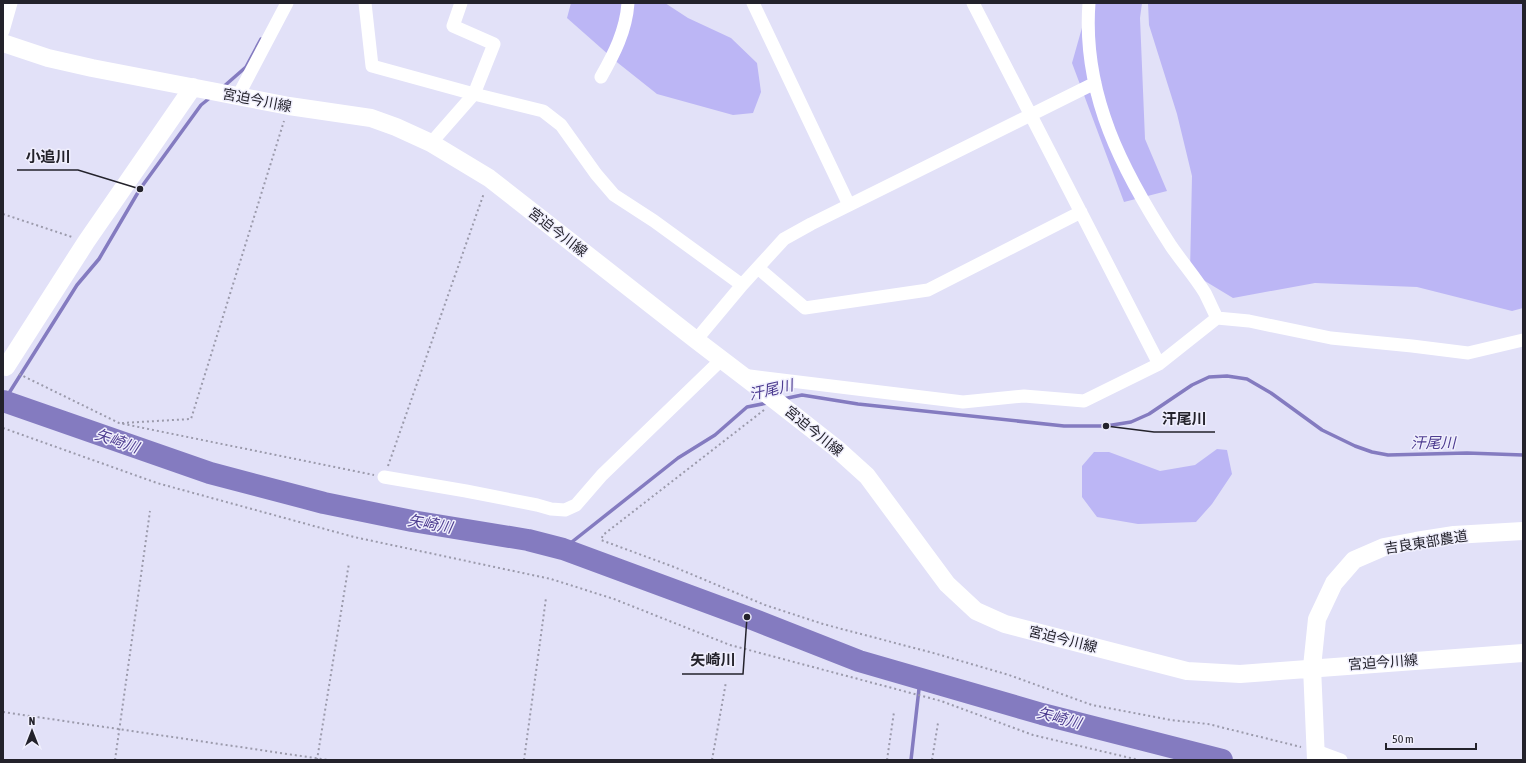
<svg xmlns="http://www.w3.org/2000/svg" width="1526" height="763" font-family="'Asap Condensed','Noto Sans JP',sans-serif">
<rect width="100%" height="100%" fill="#e2e1f8"/>
<!-- green -->
<path fill="#bcb6f5" d="M571,3H665L688,18L731,38L757,63L761,92L753,113L733,115L657,94L618,63L567,18Z
M1089,3H1142L1140,18L1145,139L1167,191L1124,202L1072,63Z
M1148,3H1523V308L1512,311L1417,287L1315,283L1233,298L1190,272L1192,176L1177,114L1149,25Z
M1217,449L1227,450L1232,474L1212,504L1196,522L1138,524L1097,517L1082,497V466L1094,452H1109L1160,471L1195,465Z"/>
<g fill="none" stroke-linecap="round" stroke-linejoin="round">
<!-- stream -->
<path stroke="#847bc0" stroke-width="3.5" d="M222,88L246,67L261,39
M783,399L802,395L858,404L1064,426H1106L1131,422L1149,414L1192,385L1209,377L1227,376L1247,379L1271,393L1322,430L1355,446L1372,452L1388,455L1467,453L1523,455
M4,401L77,285L99,259L140,189L201,105L211,97
M563,549L678,458L715,435L747,407L767,403
M911,760L920,680"/>
<!-- river -->
<path stroke="#847bc0" stroke-width="22" d="M3,401L210,473L324,503L412,521L528,540L563,549L747,617L859,661L1042,714L1222,760"/>
<!-- path -->
<path stroke="#9b9aab" stroke-width="2" stroke-dasharray="2 3" stroke-linecap="butt" d="M3,214L72,237
M19,374L119,423L374,475
M764,410L603,535L601,540L674,567L765,605L823,624L937,654L1009,675L1092,705L1171,720L1208,724L1301,747
M122,423L191,419L284,121
M3,428L157,483L354,537L551,579L614,599L730,645L941,701L1033,735L1139,760
M388,466L484,193
M3,712L328,760
M115,760L150,511
M317,760L349,563
M524,760L546,598
M712,760L726,682
M887,760L894,712
M932,760L938,723"/>
<!-- street -->
<path stroke="#fff" stroke-width="13" d="M365,3L372,66L474,94L543,111L561,125L596,174L614,195L654,221L742,285
M753,3L849,205
M973,3L1159,364
M1089,3C1082,95 1123,172 1171,246C1182,262 1195,277 1205,293C1209,301 1213,310 1217,318
M3,31L11,3
M601,77C614,54 626,31 628,3
M238,96L287,3
M431,143L474,94L494,44L453,26L461,3
M758,268L805,308L928,290L1081,212
M696,340L742,285L784,239L811,224L1095,83
M742,375L963,402L1024,396L1084,401L1159,364L1217,318L1249,321L1331,338L1412,346L1468,353L1523,340
M384,477L466,491L537,505L551,509L565,510L576,505L602,475L721,360
M1314,750L1341,760"/>
<!-- secondary -->
<path stroke="#fff" stroke-width="18" d="M3,43L48,58L92,68L289,106L371,118L396,127L431,143L489,178L696,340L776,401L836,448L867,476L947,584L976,611L1005,624L1187,671L1240,674L1523,653
M6,367L86,242L193,87
M1316,760L1312,667L1317,619L1334,583L1354,560L1384,547L1416,541L1454,535L1523,531"/>
</g>
<g text-anchor="middle" stroke-width="3" stroke-linejoin="round" paint-order="stroke">
<!-- street labels -->
<g font-size="14" fill="#23222b" stroke="#f0effd">
<text transform="translate(257 100) rotate(11)" y="5">宮迫今川線</text>
<text transform="translate(558 232) rotate(38)" y="5">宮迫今川線</text>
<text transform="translate(814 431) rotate(39)" y="5">宮迫今川線</text>
<text transform="translate(1426 542) rotate(-9)" y="5">吉良東部農道</text>
<text transform="translate(1063 639) rotate(14)" y="5">宮迫今川線</text>
<text transform="translate(1383 662) rotate(-4)" y="5">宮迫今川線</text>
</g>
<!-- water labels -->
<g font-size="15" font-style="italic" fill="#4d3c90" stroke="#f0effd">
<text transform="translate(771 390) rotate(-13)" y="5">汗尾川</text>
<text transform="translate(117 441) rotate(19)" y="5">矢崎川</text>
<text x="1433" y="448">汗尾川</text>
<text transform="translate(430 524) rotate(10)" y="5">矢崎川</text>
<text transform="translate(1059 718) rotate(15)" y="5">矢崎川</text>
</g>
</g>
<!-- callouts -->
<path fill="none" stroke="#23222b" stroke-width="1.5" d="M140 189L78 170H17M1106 426L1154 432H1215M747 617L743 674H682"/>
<g fill="#23222b" stroke="#f0effd" stroke-width="1.5">
<circle cx="140" cy="189" r="4"/>
<circle cx="1106" cy="426" r="4"/>
<circle cx="747" cy="617" r="4"/>
</g>
<g font-size="15" text-anchor="middle" font-weight="bold" fill="#23222b" stroke="#f0effd" stroke-width="3" stroke-linejoin="round" paint-order="stroke">
<text x="48" y="162">小追川</text>
<text x="1184" y="424">汗尾川</text>
<text x="713" y="665">矢崎川</text>
</g>
<!-- border -->
<rect width="1526" height="763" fill="none" stroke="#23222b" stroke-width="8"/>
<!-- north arrow -->
<g transform="translate(32 731)" stroke="#f0effd" stroke-width="3" paint-order="stroke">
<path d="M0-3L7 15L0 10L-7 15Z" fill="#23222b"/>
<text y="-6" font-size="11" font-weight="bold" text-anchor="middle" fill="#23222b">N</text>
</g>
<!-- scale -->
<path d="M1386 743v6h90v-6" fill="none" stroke="#23222b" stroke-width="2"/>
<text x="1392" y="743" font-size="12" fill="#23222b" stroke="#f0effd" stroke-width="3" paint-order="stroke">50 m</text>
</svg>
